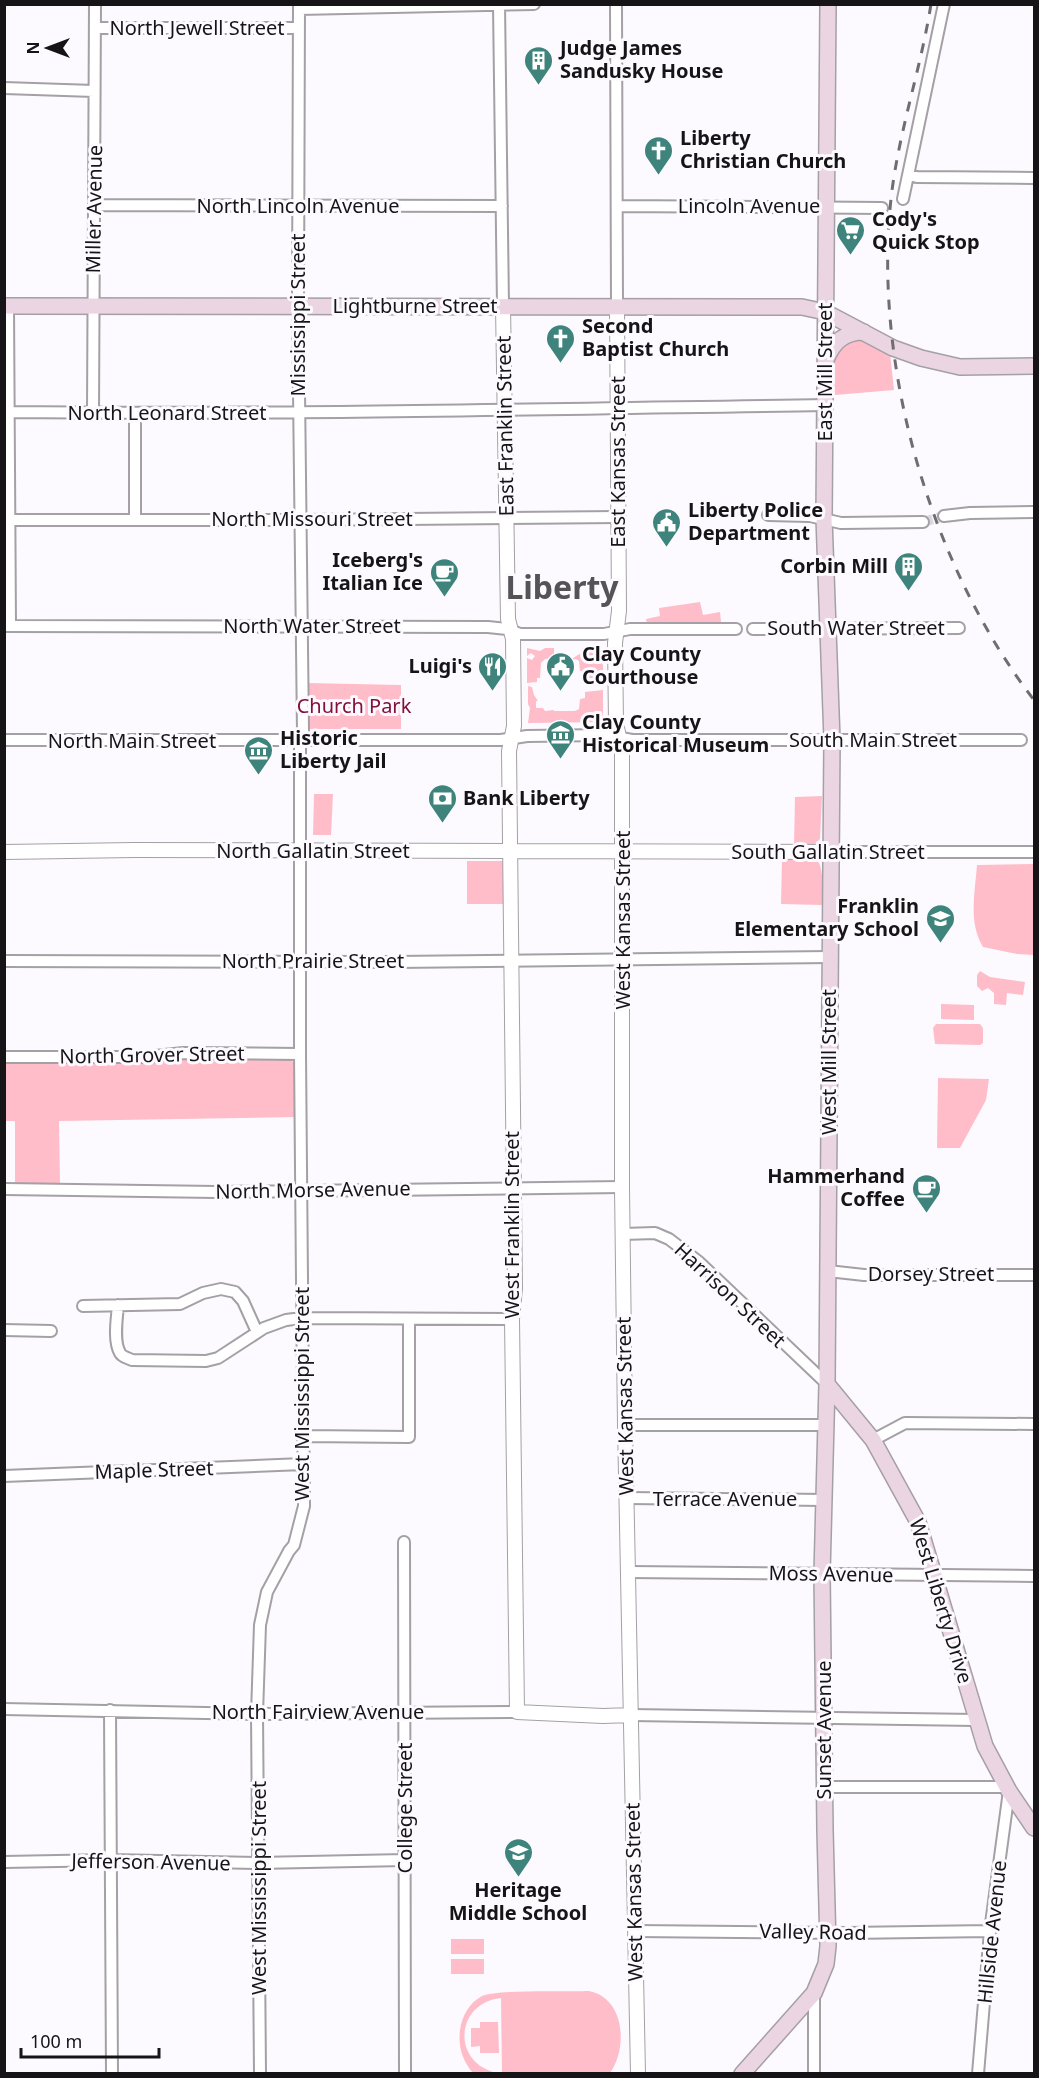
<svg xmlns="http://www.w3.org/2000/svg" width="1039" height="2078" font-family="'Noto Sans',sans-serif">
<rect width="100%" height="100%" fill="#fdfaff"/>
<!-- green -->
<path fill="#febdc8" d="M864,338L890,353L894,390L835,395C834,381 828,348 845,341C851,339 858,339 864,338Z
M700,602L703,615L720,612L721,622L703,624H647L646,619L660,616L659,608Z
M527,648L540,651L545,648H554V658L545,659L541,663L540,678H537V682L527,683V658L532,660L535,656L531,653L527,656Z
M589,648H603L602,655L600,660L603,665V679L585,678V671H580L579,661L576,659L570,660Z
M307,683L401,685V729H308Z
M528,686L532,687L534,695L538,701H536V708H543L545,711L554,710V711H575L579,709L580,699L585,698V692L603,690V722L528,723L530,708L528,704Z
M314,794H333L331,835H313Z
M822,796L820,839L812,847L794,846L795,797Z
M782,857C791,857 807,855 815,859C825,863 822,894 822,905L781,904Z
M467,861H504L505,904H467Z
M1034,864V955L1017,954L983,947C968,922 975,893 977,865Z
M980,971L990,977L1025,982L1023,995L1007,993L1006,1005L994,1004V993L988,988L982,991L977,986V975Z
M941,1004L974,1005V1020L941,1019Z
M936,1024H980L983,1028V1043L980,1045L935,1044L933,1028Z
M184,1059H287L296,1063L297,1117L59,1121L60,1184L15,1183V1121H5V1063H148Z
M938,1078L989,1079L986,1100L960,1148H937Z
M451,1939H484V1954H451Z
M451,1959H484V1974H451Z
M589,1991C625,1998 628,2048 610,2073H502L501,1998C455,2003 451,2063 497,2073H463H473C462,2060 458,2046 460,2030C462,2016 469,2003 482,1996C498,1989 567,1992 589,1991Z
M480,2022H498L499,2053H480V2046L471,2047V2028H480Z"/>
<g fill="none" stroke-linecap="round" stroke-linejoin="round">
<!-- minor-tunnel -->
<path stroke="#dad8dc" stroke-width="10" stroke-dasharray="10 5" stroke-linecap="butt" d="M923,522L944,516"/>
<defs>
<path id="minor" d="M616,4L617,306
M499,5L503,306
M299,9L534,4
M95,28H299
M4,88L94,91
M909,175L917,177L1034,178
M903,199L944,4
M94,205L502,206
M617,206L882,208
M8,306L10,626
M4,412C278,415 552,409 826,405
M93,413L95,4
M768,515L810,516L841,523L923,522
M944,516L970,513L1034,512
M4,520H300L619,517
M135,520V413
M4,626L488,627L507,629L520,634H604L630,629H736
M753,629L959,628
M4,740H501L527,736L605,735L632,740H1021
M831,852H1034
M4,961L396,962L830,957
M4,1057H146L183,1053L300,1054
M4,1189L216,1192L622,1187
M623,1234L655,1233L669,1239L699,1262L827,1384
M828,1271L864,1275H1034
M118,1305C117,1318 113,1341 120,1353C122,1357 128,1358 132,1360L206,1361L218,1358L264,1328L286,1320L302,1318L512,1319
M83,1306L180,1304L203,1293L221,1289L235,1292L243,1301L257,1332
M4,1330L51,1331
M625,1425H826
M303,1436L409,1437V1319
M873,1440L905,1423L1034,1424
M4,1476L303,1464
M627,1498L824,1500
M404,1542L405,2074
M628,1572L1034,1576
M4,1709L257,1714L517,1712
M110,1710L112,2074
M631,1715L977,1720
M824,1787H1006
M4,1862L111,1860L258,1863L405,1860
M635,1931L847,1933L990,1931
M814,1993V2074
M260,2074L257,1714L260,1625L267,1592L289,1551L294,1545L304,1506L300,1054V741L303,732L298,306L299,4
M978,2074L990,1931L1009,1791"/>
<path id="tertiary" d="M503,306L508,619L513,639L514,726L509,751L515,1288L512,1319L517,1712L603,1716L631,1715
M617,306L619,611L615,643L616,723L622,751V1187L625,1425L638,2074
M4,852L134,850L831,852"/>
<path id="secondary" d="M4,306L802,307L825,312L893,348L921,358L960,367L1034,366
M826,360C833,342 844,332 864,332
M827,1384L873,1440L918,1522L985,1746L1009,1791L1034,1828
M742,2074L814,1993L826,1964L828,1946L825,1830L822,1574L827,1384L832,740L824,518L828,4"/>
</defs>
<!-- minor casing -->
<use href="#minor" stroke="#a4a0a5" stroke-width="14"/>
<!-- tertiary casing -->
<use href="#tertiary" stroke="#a4a0a5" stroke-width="16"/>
<!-- secondary casing -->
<use href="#secondary" stroke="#a4a0a5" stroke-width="18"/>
<!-- minor -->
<use href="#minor" stroke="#fff" stroke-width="10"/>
<!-- tertiary -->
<use href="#tertiary" stroke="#fff" stroke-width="14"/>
<!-- secondary -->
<use href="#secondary" stroke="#ebd5e3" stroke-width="15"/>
<!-- rail -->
<path stroke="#706d70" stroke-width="3" stroke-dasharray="10 10" stroke-linecap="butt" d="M931,4C920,74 896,139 890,209C875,375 933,569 1034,700"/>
</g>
<!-- icons -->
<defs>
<symbol id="building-pin" viewBox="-11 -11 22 30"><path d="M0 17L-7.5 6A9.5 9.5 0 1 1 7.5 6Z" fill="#3e847d" stroke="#fdfaff"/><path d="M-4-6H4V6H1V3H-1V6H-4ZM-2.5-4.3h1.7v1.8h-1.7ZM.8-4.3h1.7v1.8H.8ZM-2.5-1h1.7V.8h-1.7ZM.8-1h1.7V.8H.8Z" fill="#fff"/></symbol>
<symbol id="church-pin" viewBox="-11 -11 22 30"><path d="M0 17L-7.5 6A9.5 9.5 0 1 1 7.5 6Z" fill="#3e847d" stroke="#fdfaff"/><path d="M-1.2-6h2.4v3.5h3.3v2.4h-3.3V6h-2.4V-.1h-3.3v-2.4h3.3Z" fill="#fff"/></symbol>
<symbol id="supermarket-pin" viewBox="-11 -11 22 30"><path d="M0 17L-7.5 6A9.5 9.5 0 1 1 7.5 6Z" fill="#3e847d" stroke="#fdfaff"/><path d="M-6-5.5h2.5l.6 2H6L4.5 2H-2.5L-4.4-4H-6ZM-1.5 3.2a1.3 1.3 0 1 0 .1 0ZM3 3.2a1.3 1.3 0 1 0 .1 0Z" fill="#fff"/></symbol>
<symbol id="civic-pin" viewBox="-11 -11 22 30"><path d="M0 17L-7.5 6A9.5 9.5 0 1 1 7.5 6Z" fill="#3e847d" stroke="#fdfaff"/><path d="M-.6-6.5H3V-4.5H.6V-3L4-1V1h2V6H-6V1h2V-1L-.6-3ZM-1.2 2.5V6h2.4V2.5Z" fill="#fff"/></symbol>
<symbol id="cafe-pin" viewBox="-11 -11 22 30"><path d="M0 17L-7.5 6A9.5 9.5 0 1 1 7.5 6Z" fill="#3e847d" stroke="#fdfaff"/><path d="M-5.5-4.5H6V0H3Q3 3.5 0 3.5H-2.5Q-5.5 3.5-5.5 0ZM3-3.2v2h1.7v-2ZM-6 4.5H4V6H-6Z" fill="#fff"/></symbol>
<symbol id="restaurant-pin" viewBox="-11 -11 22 30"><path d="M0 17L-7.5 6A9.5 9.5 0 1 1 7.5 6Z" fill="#3e847d" stroke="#fdfaff"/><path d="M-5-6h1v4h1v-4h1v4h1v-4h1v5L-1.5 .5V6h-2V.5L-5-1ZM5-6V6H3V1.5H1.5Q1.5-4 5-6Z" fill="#fff"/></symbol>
<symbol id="museum-pin" viewBox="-11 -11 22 30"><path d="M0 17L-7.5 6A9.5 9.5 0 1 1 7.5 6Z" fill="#3e847d" stroke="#fdfaff"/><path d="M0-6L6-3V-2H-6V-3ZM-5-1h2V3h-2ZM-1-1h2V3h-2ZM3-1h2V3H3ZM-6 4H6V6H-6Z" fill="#fff"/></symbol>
<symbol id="bank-pin" viewBox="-11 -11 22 30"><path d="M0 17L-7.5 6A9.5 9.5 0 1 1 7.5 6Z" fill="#3e847d" stroke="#fdfaff"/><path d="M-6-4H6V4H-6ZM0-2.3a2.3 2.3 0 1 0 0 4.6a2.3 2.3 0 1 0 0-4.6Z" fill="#fff"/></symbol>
<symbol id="school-pin" viewBox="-11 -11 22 30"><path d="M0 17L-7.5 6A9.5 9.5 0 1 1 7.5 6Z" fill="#3e847d" stroke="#fdfaff"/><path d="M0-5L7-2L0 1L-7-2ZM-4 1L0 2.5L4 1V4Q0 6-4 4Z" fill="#fff"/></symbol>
</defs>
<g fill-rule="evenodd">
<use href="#building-pin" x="522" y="44" width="33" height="45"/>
<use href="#church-pin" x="642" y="134" width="33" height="45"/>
<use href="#supermarket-pin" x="834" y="214" width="33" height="45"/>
<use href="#church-pin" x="544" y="322" width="33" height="45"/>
<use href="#civic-pin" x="650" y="506" width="33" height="45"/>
<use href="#building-pin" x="892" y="550" width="33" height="45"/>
<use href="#cafe-pin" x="428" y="556" width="33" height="45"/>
<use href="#restaurant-pin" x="476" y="650" width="33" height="45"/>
<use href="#civic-pin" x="544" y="650" width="33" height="45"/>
<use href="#museum-pin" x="544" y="718" width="33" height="45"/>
<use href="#museum-pin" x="242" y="734" width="33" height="45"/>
<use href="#bank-pin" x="426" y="782" width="33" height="45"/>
<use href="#school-pin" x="924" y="902" width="33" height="45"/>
<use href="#cafe-pin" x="910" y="1172" width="33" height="45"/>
<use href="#school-pin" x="502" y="1836" width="33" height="45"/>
</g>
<g text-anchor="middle" stroke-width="6" stroke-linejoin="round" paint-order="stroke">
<!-- street labels -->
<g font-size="20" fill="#161416" stroke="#fdfaff">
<text x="197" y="35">North Jewell Street</text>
<text x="298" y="213">North Lincoln Avenue</text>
<text x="749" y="213">Lincoln Avenue</text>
<text transform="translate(94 209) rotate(-89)" y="7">Miller Avenue</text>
<text x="415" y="313">Lightburne Street</text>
<text transform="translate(298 315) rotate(-90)" y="7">Mississippi Street</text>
<text transform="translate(825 372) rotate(-90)" y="7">East Mill Street</text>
<text x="167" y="420">North Leonard Street</text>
<text transform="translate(505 426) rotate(-91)" y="7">East Franklin Street</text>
<text transform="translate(618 462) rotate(-90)" y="7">East Kansas Street</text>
<text x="312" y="526">North Missouri Street</text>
<text x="312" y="633">North Water Street</text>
<text x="856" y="635">South Water Street</text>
<text x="873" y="747">South Main Street</text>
<text x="132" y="748">North Main Street</text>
<text x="313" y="858">North Gallatin Street</text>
<text x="828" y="859">South Gallatin Street</text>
<text transform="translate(623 920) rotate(-90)" y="7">West Kansas Street</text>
<text x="313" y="968">North Prairie Street</text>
<text transform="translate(152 1055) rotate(-1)" y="7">North Grover Street</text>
<text transform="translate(829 1062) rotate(-90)" y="7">West Mill Street</text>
<text transform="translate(313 1190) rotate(-1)" y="7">North Morse Avenue</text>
<text transform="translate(512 1225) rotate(-90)" y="7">West Franklin Street</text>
<text x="931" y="1281">Dorsey Street</text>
<text transform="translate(730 1295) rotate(43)" y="7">Harrison Street</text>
<text transform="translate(302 1394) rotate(-90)" y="7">West Mississippi Street</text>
<text transform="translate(625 1406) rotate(-91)" y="7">West Kansas Street</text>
<text transform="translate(154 1470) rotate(-2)" y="7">Maple Street</text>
<text x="725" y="1506">Terrace Avenue</text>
<text transform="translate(831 1574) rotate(1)" y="7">Moss Avenue</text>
<text transform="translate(941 1601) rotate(73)" y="7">West Liberty Drive</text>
<text x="318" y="1719">North Fairview Avenue</text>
<text transform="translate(824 1730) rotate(-90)" y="7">Sunset Avenue</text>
<text transform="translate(405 1808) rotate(-90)" y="7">College Street</text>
<text transform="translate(151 1862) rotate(1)" y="7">Jefferson Avenue</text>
<text transform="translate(259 1888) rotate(-90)" y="7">West Mississippi Street</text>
<text transform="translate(634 1892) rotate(-91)" y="7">West Kansas Street</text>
<text transform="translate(813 1932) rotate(1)" y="7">Valley Road</text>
<text transform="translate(992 1932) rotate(-84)" y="7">Hillside Avenue</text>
</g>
<!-- poi labels -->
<g font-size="20" font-weight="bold" fill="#161416" stroke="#fdfaff" text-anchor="start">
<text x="560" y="55">Judge James<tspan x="560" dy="23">Sandusky House</tspan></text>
<text x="680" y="145">Liberty<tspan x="680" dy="23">Christian Church</tspan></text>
<text x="872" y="226">Cody's<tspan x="872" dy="23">Quick Stop</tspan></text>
<text x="582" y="333">Second<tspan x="582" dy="23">Baptist Church</tspan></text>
<text x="688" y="517">Liberty Police<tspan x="688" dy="23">Department</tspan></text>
<text x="423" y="567" text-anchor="end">Iceberg's<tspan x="423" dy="23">Italian Ice</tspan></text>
<text x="888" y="573" text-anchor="end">Corbin Mill</text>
<text x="582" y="661">Clay County<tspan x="582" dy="23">Courthouse</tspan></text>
<text x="472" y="673" text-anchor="end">Luigi's</text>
<text x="582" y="729">Clay County<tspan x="582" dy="23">Historical Museum</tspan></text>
<text x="280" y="745">Historic<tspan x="280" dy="23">Liberty Jail</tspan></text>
<text x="463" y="805">Bank Liberty</text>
<text x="919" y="913" text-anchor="end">Franklin<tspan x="919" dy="23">Elementary School</tspan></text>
<text x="905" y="1183" text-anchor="end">Hammerhand<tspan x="905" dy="23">Coffee</tspan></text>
<text x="518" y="1897" text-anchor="middle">Heritage<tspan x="518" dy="23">Middle School</tspan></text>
</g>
<!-- park labels -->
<g font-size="20" fill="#84103a" stroke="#fdfaff">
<text x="354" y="713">Church Park</text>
</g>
<!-- town labels -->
<g font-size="32" font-weight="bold" fill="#565357" stroke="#fdfaff">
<text x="562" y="599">Liberty</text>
</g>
</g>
<!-- border -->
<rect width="1039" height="2078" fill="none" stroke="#161416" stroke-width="12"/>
<!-- north arrow -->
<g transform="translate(48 48) rotate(270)" stroke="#fdfaff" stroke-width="4.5" paint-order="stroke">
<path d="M0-4.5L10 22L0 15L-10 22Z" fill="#161416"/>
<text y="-9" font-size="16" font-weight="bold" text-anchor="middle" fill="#161416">N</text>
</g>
<!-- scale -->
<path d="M21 2048v9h138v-9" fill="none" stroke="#161416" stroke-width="3"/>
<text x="30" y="2048" font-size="18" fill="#161416" stroke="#fdfaff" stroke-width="4.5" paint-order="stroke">100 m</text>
</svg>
